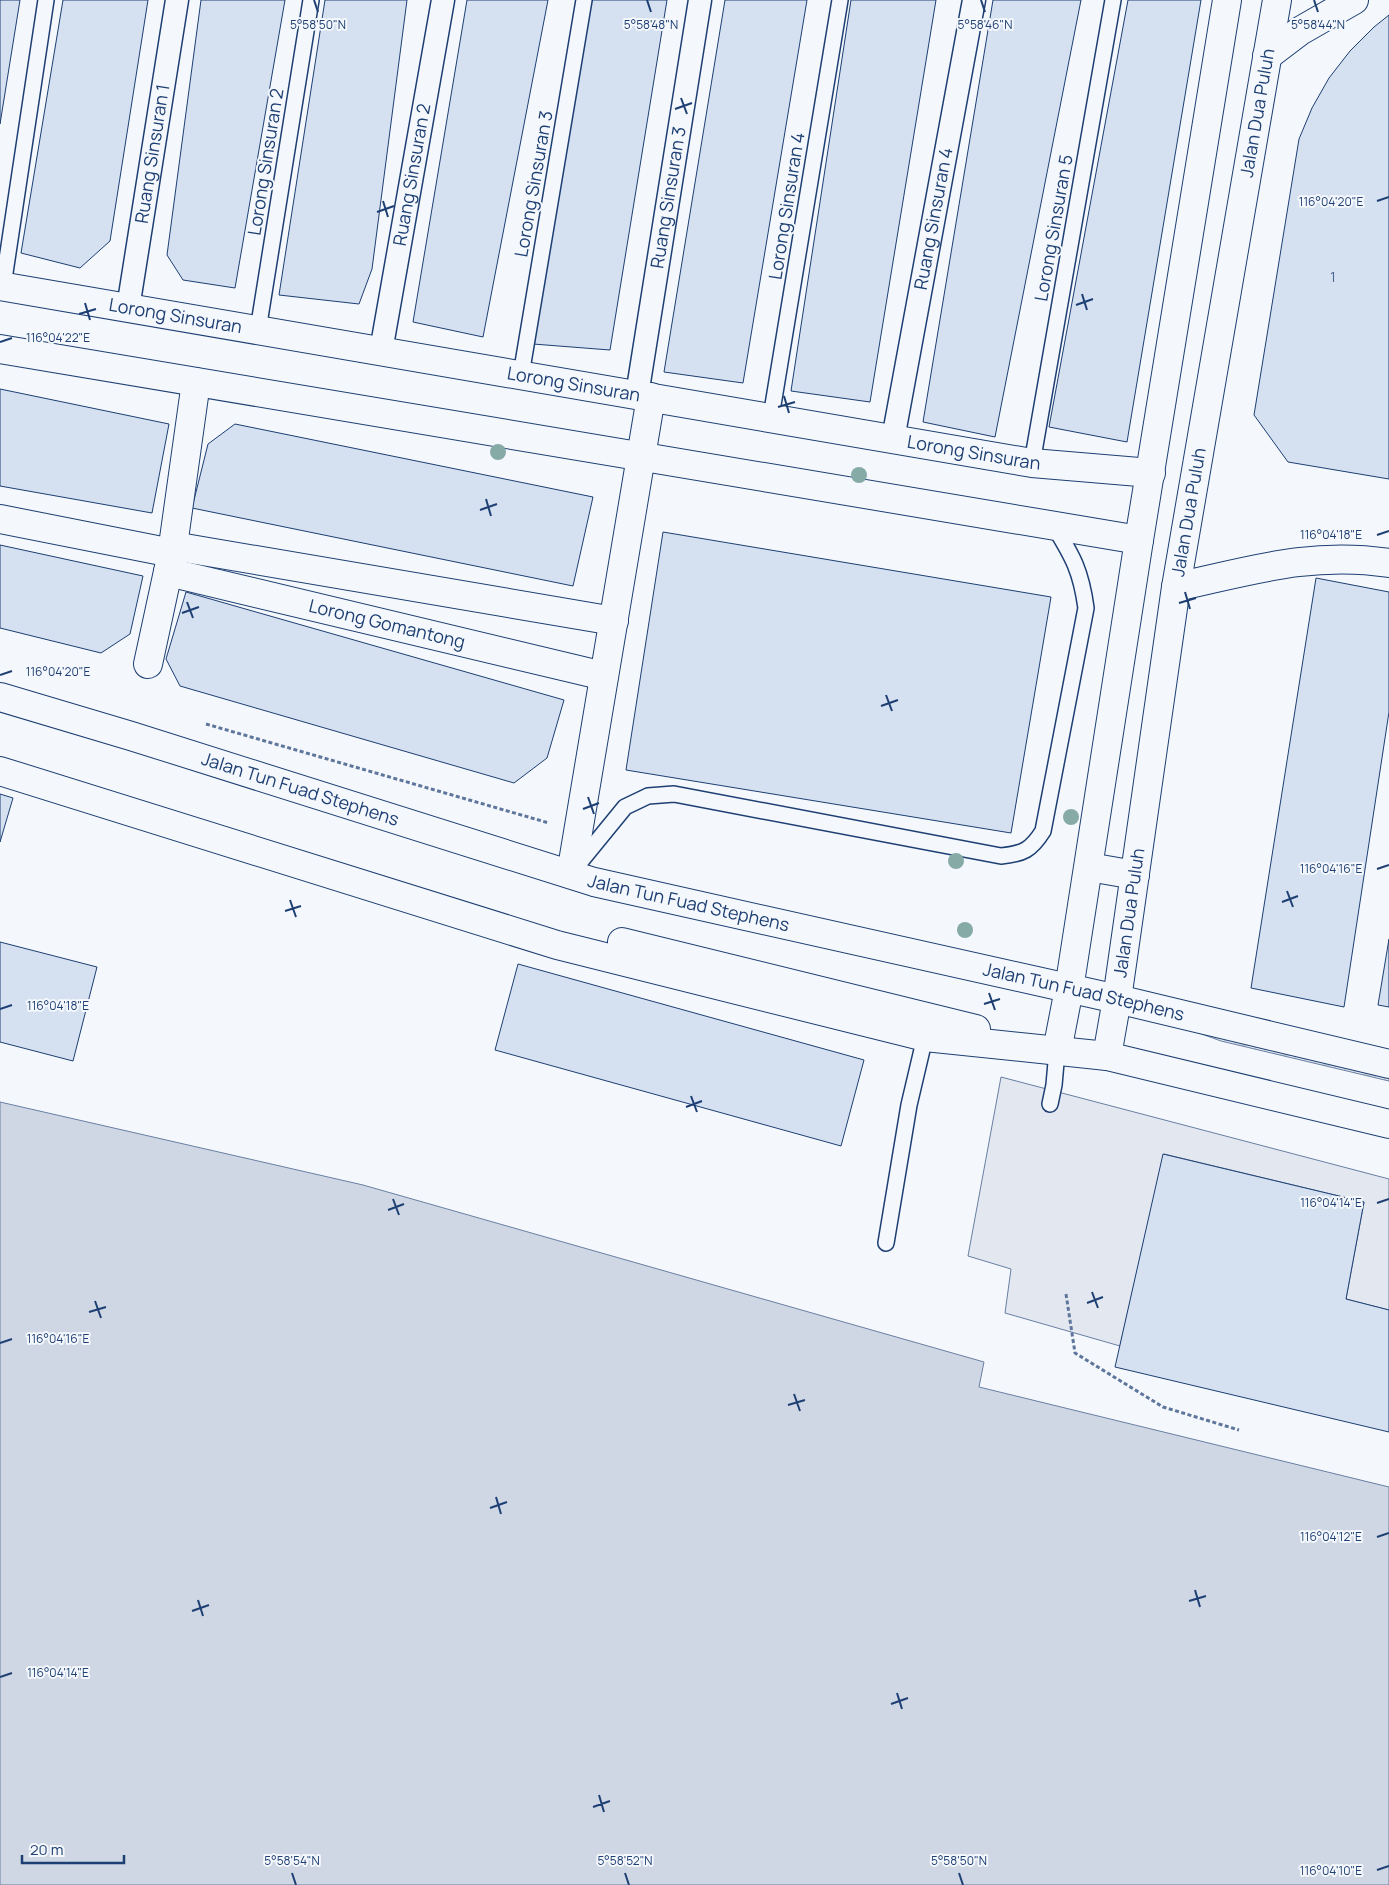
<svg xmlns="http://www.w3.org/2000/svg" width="1389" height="1885" font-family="Manrope,sans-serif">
<defs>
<pattern id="plaza-grid" width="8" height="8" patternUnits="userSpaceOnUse" patternTransform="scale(1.25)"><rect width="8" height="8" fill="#e3e8f0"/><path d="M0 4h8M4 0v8" fill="none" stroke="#c2c8d1"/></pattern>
</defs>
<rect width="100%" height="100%" fill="#f4f7fb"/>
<!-- parking -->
<path fill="#e3e8f0" stroke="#687fa3" d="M1001,1077L1389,1179V1310L1346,1299L1364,1202L1164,1154L1120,1346L1005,1313L1011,1269L968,1256Z"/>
<!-- plaza -->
<path fill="url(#plaza-grid)" stroke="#687fa3" d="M1152,1016L1389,1073V1081L1221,1041Z"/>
<!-- water -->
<path fill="#cfd7e4" stroke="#687fa3" d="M0,1102L363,1185L984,1362L979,1387L1389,1487V1885H0Z"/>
<!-- building -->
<path fill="#d5e0f0" stroke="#1d3f73" d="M0,0H20L0,124Z
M63,0H148L110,241L80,268L21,253Z
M201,0H285L235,288L183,280L167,255Z
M325,0H407L372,269L359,304L279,295Z
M467,0H548L483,337L413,322Z
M592,0H667L610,350L533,344Z
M725,0H807L743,383L664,372Z
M851,0H936L870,402L791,391Z
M993,0H1081L995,437L923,422Z
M1128,0H1201L1127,442L1049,427Z
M1389,15V479L1288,462L1254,415L1299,139L1312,108L1329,78L1350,51L1374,27Z
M0,389L169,424L152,513L0,486Z
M235,424L593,497L573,586L192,508L208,444Z
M663,532L1051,597L1011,833L626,770Z
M0,545L143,576L130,634L101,653L0,628Z
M1316,578L1389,592V712L1344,1007L1251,988Z
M186,592L564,700L547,758L514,783L180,686L166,659Z
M0,794L13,798L0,842Z
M1389,939V1007L1378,1005Z
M0,942L97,967L73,1061L0,1042Z
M518,964L864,1060L841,1146L495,1050Z
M1163,1154L1364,1202L1346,1299L1389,1310V1432L1115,1367Z"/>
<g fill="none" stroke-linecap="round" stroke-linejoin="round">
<defs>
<path id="service" d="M3,286L46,0
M258,330L311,0
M521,375L584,0
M771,417L840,0
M1032,463L1113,0
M576,867L625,807L648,796L674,794L1001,856C1023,854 1031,850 1043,831L1086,608C1081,571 1073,557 1054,526
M1050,1104L1054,1085L1057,1051
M886,1243L909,1105L925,1037"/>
<g id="pedestrian">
<path id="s1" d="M128,308L177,0"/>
<path id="s2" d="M381,351L443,0"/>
<path id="s3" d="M637,395L700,0"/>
<path id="s4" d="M893,439L974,0"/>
</g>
<g id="minor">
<path id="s5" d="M0,286L1032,463L1151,473"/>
<path d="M0,349L1139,540"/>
<path d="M0,519L172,553"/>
<path d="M173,546L614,621"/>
<path id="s6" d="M168,572L604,676"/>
<path d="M1176,587C1250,571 1312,551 1389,563"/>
<path d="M148,664L172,553L196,382"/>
<path d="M571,874L651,397"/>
</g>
<g id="tertiary">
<path d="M1089,867L1135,875"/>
<path d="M1057,1051L1069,989L1139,540L1227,0"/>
<path id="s7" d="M1107,1056L1117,999L1176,587L1277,0"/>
</g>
<g id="primary">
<path id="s8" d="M0,697L131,736L594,882L1117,999L1389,1064"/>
<path d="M0,771L557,945L925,1037L1107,1056L1389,1124"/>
<path d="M622,942L976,1029"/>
</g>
<path id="trunk" d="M1267,56L1300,31L1354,0"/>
</defs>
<!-- service casing -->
<use href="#service" stroke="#1d3f73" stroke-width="18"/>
<!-- pedestrian casing -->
<use href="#pedestrian" stroke="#1d3f73" stroke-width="25"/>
<!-- minor casing -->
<use href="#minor" stroke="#1d3f73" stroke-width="30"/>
<!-- tertiary casing -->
<use href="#tertiary" stroke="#1d3f73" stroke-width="30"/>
<!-- primary casing -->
<use href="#primary" stroke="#1d3f73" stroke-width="30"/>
<!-- trunk casing -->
<use href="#trunk" stroke="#1d3f73" stroke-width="30"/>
<!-- path -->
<path stroke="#5e769c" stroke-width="3" stroke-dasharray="4 2.5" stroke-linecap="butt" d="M206,724L549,823
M1066,1294L1075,1353L1163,1407L1239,1430"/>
<!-- service -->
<use href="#service" stroke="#f4f7fb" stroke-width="15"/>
<!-- pedestrian -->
<use href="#pedestrian" stroke="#f4f7fb" stroke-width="22"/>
<!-- minor -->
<use href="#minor" stroke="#f4f7fb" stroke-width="28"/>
<!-- tertiary -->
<use href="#tertiary" stroke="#f4f7fb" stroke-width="28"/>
<!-- primary -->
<use href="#primary" stroke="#f4f7fb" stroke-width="28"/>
<!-- trunk -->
<use href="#trunk" stroke="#f4f7fb" stroke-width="28"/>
</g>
<!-- trees -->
<g fill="#86aba6">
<circle cx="498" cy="452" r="8"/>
<circle cx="859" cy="475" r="8"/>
<circle cx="1071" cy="817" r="8"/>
<circle cx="956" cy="861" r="8"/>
<circle cx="965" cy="930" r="8"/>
</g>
<!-- ticks -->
<path fill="none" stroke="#1d3f73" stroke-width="2" d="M314,0L318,12M647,0L651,12M981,0L985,12M1314,0L1318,12M681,98L687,114M675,109L692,103M383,201L388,217M1377,201L1389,197M377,212L394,206M1082,294L1087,310M85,303L90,320M1076,305L1093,299M79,314L96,309M0,342L12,338M784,396L789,413M778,407L795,402M486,499L491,516M480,510L497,504M1377,535L1389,531M1185,592L1190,609M187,602L193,618M1179,603L1196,598M182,613L199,607M0,675L12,671M886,695L892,711M881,706L898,700M588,797L594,814M583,809L599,803M1377,869L1389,865M1287,891L1293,907M290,900L296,917M1282,902L1298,896M285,911L301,906M989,993L995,1010M984,1004L1000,999M0,1009L12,1005M691,1096L697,1112M686,1107L702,1101M393,1199L399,1215M1377,1203L1389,1199M388,1210L404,1204M1092,1292L1098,1308M95,1301L101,1318M1087,1303L1103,1297M89,1312L106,1307M0,1343L12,1339M794,1394L800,1411M788,1405L805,1400M496,1497L501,1514M490,1508L507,1502M1377,1537L1389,1533M1195,1590L1200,1607M198,1600L203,1616M1189,1601L1206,1596M192,1611L209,1605M0,1677L12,1673M897,1693L902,1709M891,1704L908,1698M599,1795L604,1812M593,1807L610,1801M1377,1870L1389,1866M292,1873L296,1885M625,1873L629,1885M959,1873L963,1885"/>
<g text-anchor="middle" stroke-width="4" stroke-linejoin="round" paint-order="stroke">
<!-- number labels -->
<g font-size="15" fill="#4b6792">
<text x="1333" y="282">1</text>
</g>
<!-- street labels -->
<g font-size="18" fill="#1d3f73" stroke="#f4f7fb">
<text dy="6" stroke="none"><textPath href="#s7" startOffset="955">Jalan Dua Puluh</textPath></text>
<text dy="6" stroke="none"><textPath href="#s1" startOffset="156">Ruang Sinsuran 1</textPath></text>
<text transform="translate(266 162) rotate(-81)" y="6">Lorong Sinsuran 2</text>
<text dy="6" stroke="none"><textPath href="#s2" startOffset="179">Ruang Sinsuran 2</textPath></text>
<text transform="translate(534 184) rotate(-80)" y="6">Lorong Sinsuran 3</text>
<text dy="6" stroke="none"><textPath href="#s3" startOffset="200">Ruang Sinsuran 3</textPath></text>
<text transform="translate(787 206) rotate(-81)" y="6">Lorong Sinsuran 4</text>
<text dy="6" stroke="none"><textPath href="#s4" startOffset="224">Ruang Sinsuran 4</textPath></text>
<text transform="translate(1054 228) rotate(-80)" y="6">Lorong Sinsuran 5</text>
<text dy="6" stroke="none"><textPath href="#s5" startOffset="178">Lorong Sinsuran</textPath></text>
<text dy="6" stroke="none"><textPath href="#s5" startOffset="582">Lorong Sinsuran</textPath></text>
<text dy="6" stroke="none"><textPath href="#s5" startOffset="988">Lorong Sinsuran</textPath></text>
<text dy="6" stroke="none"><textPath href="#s7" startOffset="550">Jalan Dua Puluh</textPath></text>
<text dy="6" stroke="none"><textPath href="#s6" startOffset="225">Lorong Gomantong</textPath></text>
<text dy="6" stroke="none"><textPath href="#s8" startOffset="314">Jalan Tun Fuad Stephens</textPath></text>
<text dy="6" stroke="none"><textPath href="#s8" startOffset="719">Jalan Tun Fuad Stephens</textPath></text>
<text dy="6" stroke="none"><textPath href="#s7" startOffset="145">Jalan Dua Puluh</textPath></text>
<text dy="6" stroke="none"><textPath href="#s8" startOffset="1124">Jalan Tun Fuad Stephens</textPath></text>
</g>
</g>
<g font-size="12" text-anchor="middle" fill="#1d3f73" stroke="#f4f7fb" stroke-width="4" stroke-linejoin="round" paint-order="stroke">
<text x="318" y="29">5°58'50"N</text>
<text x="651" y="29">5°58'48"N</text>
<text x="985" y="29">5°58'46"N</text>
<text x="1318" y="29">5°58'44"N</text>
<text x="1331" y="206">116°04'20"E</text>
<text x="58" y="342">116°04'22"E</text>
<text x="1331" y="539">116°04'18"E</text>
<text x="58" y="676">116°04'20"E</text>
<text x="1331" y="873">116°04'16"E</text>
<text x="58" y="1010">116°04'18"E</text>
<text x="1331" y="1207">116°04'14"E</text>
<text x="58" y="1343">116°04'16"E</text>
<text x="1331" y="1541">116°04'12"E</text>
<text x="58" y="1677">116°04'14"E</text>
<text x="292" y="1865">5°58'54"N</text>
<text x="625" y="1865">5°58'52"N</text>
<text x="959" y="1865">5°58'50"N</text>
<text x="1331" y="1875">116°04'10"E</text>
</g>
<!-- scale -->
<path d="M22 1855v8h102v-8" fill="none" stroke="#1d3f73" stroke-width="2.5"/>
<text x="30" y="1855" font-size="15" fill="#1d3f73" stroke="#f4f7fb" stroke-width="4" paint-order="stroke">20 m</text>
</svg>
